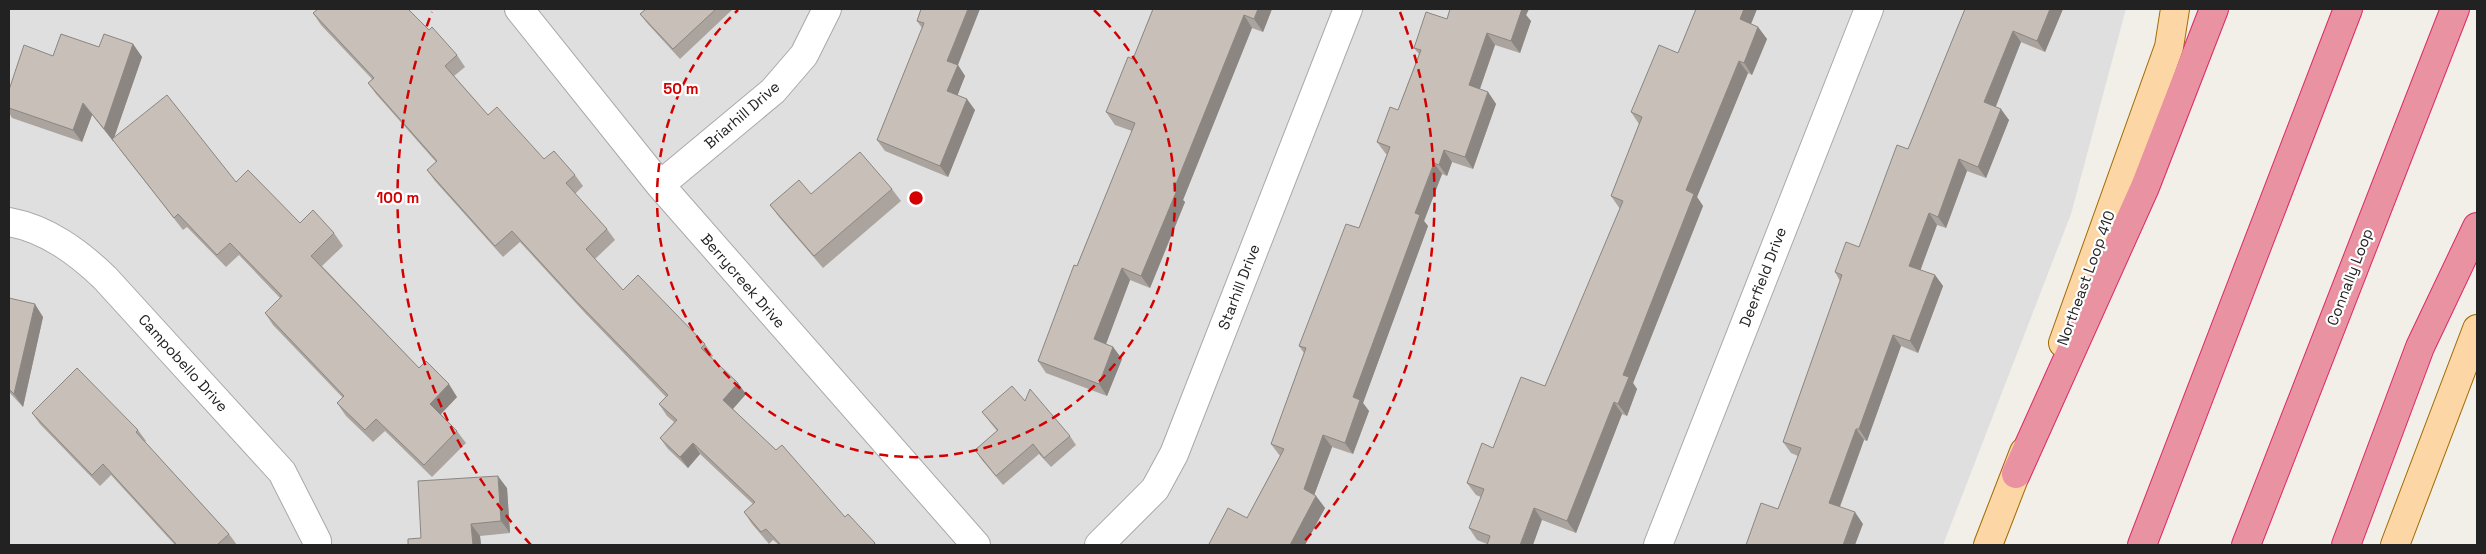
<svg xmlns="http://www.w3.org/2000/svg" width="2486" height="554" font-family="'Space Grotesk',sans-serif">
<rect width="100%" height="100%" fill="#f2efe9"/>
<!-- residential -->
<path fill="#e0dfdf" d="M9,9H2126L2071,214L1943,545H9Z"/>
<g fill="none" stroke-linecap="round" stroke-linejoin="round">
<defs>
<path id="minor" d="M519,9L660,185L976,545
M660,185L773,91L804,55L827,9
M9,222C47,229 78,252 105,278L282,472L317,541V545
M1099,545L1155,489L1174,454L1348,9
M1658,545L1869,9"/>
<path id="major" d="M2063,343L2169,47L2175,9
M1988,545L2024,452
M2395,545L2477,329"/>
<path id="highway" d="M2016,474L2145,187L2214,9
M2142,545L2348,9
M2246,545L2455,9
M2346,545L2420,347L2477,227"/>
</defs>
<!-- minor casing -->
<use href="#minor" stroke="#a9a9a9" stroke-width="30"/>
<!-- major casing -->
<use href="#major" stroke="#a06b00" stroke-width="30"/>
<!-- highway casing -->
<use href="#highway" stroke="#dc2a67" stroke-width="30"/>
<!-- minor -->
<use href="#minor" stroke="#fff" stroke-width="28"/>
<!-- major -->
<use href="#major" stroke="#fcd6a4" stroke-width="28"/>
<!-- highway -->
<use href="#highway" stroke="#e892a2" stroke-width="28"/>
</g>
<!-- wall -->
<path fill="#aba49e" d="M646,9H733L680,59L647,23L640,14Z
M921,9L965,76L957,95L975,110L948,177L885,151L877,140L922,28L917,21Z
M1153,9H1272L1263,32L1252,28L1183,200L1185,202L1150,288L1130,280L1106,344L1113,347L1122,359L1107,396L1046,373L1038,361L1132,131L1115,125L1106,112L1133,59Z
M1450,9H1529L1526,15L1531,21L1520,53L1495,45L1480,89L1488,92L1496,104L1473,169L1452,162L1447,176L1442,174L1424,221L1428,226L1363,403L1369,411L1353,454L1332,447L1314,495L1316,496L1325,508L1305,545H1210L1209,544L1247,518L1280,456L1271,444L1304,353L1299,346L1359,228L1387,154H1386L1377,142L1398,110L1419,54L1414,48L1447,19Z
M1696,9H1757L1751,24L1758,27L1767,39L1752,75L1748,73L1697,197L1703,206L1633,383L1637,389L1627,416L1622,414L1576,533L1542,520L1487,544L1477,540L1469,528L1481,497L1476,495L1467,483L1493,448L1545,386L1620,209L1611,196L1639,124L1631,112L1678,53Z
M1965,9H2063L2045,52L2021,42L1995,106L2009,120L1986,178L1967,171L1946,228L1937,225L1920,270L1935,275L1943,286L1918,353L1901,346L1867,441L1864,440L1840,507L1863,524L1778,509L1798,456L1791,453L1783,442L1840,281L1835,272L1859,247L1908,149Z
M313,13L429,30L457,55L465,67L454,76L488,115L544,159L575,175L583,186L575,194L607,229L615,240L595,259L623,290L705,344L713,356L711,358L746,394L733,409L845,517L877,545H779L773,540L769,544L752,524L744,512L753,504L700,454L688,468L668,449L660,438L674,422L667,416L659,404L666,397L585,313L520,242L503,257L435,181L427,170L436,162L376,94L368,83L372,79L321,25Z
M133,44L142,57L114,137L236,182L300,223L334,233L343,246L322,266L419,368L457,397L441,414L457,431L466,443L432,477L385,431L373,442L346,416L337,403L343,398L273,325L265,313L280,298L239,255L226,267L187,227L183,230L121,151L113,140V141L92,115L82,142L12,118L9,113V90L53,56L99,47Z
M892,189L901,201L823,268L779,217L770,205Z
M9,298L43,317L23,407L9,392Z
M1025,401L1070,436L1076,445L1051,467L1039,454L1003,485L982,460L975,450L997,431L989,421L982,412Z
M32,413L138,430L146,441L145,442L229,534L237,545H175L111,475L100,486L40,424Z
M507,488L510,533L480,536L481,545H408Z"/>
<!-- shaded-wall -->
<path fill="#8b8681" d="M968,9H980L958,65L965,76L955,102L947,91V61Z
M1258,9H1272L1263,32L1254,19Z
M1517,9H1529L1526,15L1531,21L1520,53L1511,41Z
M1744,9H1757L1748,31L1740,19Z
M2050,9H2063L2045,52L2037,41Z
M1244,15L1252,28L1183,200L1185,202L1150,288L1141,276L1174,189Z
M1758,27L1767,39L1752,75L1744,63Z
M2013,31L2021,42L1993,114L1984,102Z
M1487,33L1495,45L1477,97L1469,85Z
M133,44L142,57L113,141L104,129Z
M1739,61L1748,73L1697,197L1703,206L1633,383L1637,389L1627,416L1618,404L1623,375L1686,190Z
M1488,92L1496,104L1473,169L1465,157Z
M967,99L975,110L948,177L940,166Z
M83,103L92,115L82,142L73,130Z
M2001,109L2009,120L1986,178L1978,167Z
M1444,150L1452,162L1447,176L1439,165Z
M1959,159L1967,171L1946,228L1938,217Z
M1434,163L1442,174L1424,221L1428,226L1363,403L1369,411L1353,454L1345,443L1353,397L1415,213Z
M1929,213L1937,225L1918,277L1909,266Z
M1122,268L1130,280L1103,352L1094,339Z
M1935,275L1943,286L1918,353L1910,341Z
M35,304L43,317L23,407L14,394Z
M1893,335L1901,346L1867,441L1859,429Z
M1113,347L1122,359L1107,396L1099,384Z
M738,383L746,394L731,411L723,400Z
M449,384L457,397L439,416L430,404Z
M1614,402L1622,414L1576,533L1567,521Z
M1856,429L1864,440L1837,514L1829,503Z
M1323,435L1332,447L1312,501L1304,489Z
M693,443L700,454L688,468L680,457Z
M498,476L507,488L510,533L501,521Z
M1316,496L1325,508L1305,545H1290Z
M1534,508L1542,520L1533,545H1520Z
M1855,512L1863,524L1855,545H1843Z
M471,524L480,536L481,545H473Z"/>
<!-- building -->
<path fill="#c7bfb8" stroke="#8b8681" d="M318,9H408L429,30L432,27L457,55L445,66L488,115L497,107L544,159L554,151L575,175L566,183L607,229L586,249L623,290L638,275L705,344L701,348L738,383L723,400L776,450L782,445L845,517L848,514L875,543L873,545H781L766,529L761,532L744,512L755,502L693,443L680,457L660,438L677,420L659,404L668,395L577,302L512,231L495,246L427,170L437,161L368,83L374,78L313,13Z
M646,9H716L673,49L640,14Z
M921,9H968L947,61L958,65L947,91L967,99L940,166L877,140L924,23L917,21Z
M1153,9H1258L1254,19L1244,15L1174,189L1177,190L1141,276L1122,268L1094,339L1113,347L1099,384L1038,361L1074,265L1077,266L1135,123L1106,112L1128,57L1133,59Z
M1450,9H1522L1511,41L1487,33L1469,85L1488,92L1465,157L1444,150L1439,165L1434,163L1415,213L1420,215L1353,397L1360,400L1345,443L1323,435L1304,489L1316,496L1290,545H1212L1209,544L1228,508L1247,518L1284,449L1271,444L1306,348L1299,346L1346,224L1359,228L1390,147L1377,142L1390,107L1398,110L1421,50L1414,48L1426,12L1447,19Z
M1696,9H1744L1740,19L1758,27L1744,63L1739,61L1686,190L1694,194L1623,375L1629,377L1618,404L1614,402L1567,521L1534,508L1520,545H1487L1490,536L1469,528L1484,489L1467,483L1482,443L1493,448L1521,377L1545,386L1623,201L1611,196L1642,117L1631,112L1659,45L1678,53Z
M1965,9H2050L2037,41L2013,31L1984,102L2001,109L1978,167L1959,159L1938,217L1929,213L1909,266L1935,275L1910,341L1893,335L1859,429H1856L1829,503L1855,512L1843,545H1746L1761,503L1778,509L1801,448L1783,442L1842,275L1835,272L1846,242L1859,247L1897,145L1908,149Z
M61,34L99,47L104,34L133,44L104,129L83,103L73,130L9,108V90L24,45L53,56Z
M167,95L236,182L248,170L300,223L313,210L334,233L311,256L419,368L426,361L449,384L430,404L457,431L424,465L376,419L365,430L337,403L344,396L265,313L282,296L230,243L217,255L178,214L174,218L112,139Z
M860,152L892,189L814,256L770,205L799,180L811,194Z
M9,298L35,304L14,394L9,389Z
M77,368L138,430L136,432L229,534L217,545H177L103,464L92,475L32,413Z
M1012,386L1025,401L1030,389L1070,436L1044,458L1033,444L996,476L975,450L998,430L982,412Z
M498,476L501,521L471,524L473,545H408V539L421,538L418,481Z"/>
<!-- distance rings -->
<g fill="none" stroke="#d40000" stroke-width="2.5" stroke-dasharray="9 6">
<path d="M1094 10A259 259 0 1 1 738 10"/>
<path d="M531 545A518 518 0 0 1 432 12M1400 12A518 518 0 0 1 1301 545"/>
</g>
<g text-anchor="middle" stroke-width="4.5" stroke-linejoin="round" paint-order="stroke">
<!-- street labels -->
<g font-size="15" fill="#222" stroke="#fff">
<text transform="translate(742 115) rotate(-41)" y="5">Briarhill Drive</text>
<text transform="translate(1763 277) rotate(-69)" y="5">Deerfield Drive</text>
<text transform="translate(2350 277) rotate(-69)" y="5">Connally Loop</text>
<text transform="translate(2086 278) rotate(-70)" y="5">Northeast Loop 410</text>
<text transform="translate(743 281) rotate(49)" y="5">Berrycreek Drive</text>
<text transform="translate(1239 287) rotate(-69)" y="5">Starhill Drive</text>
<text transform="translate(183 363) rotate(48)" y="5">Campobello Drive</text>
</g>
</g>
<circle cx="916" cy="198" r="8" fill="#d40000" stroke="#fff" stroke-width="2.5"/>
<g font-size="15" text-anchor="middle" font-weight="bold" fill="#d40000" stroke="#fff" stroke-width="4.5" stroke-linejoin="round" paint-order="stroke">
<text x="681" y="94">50 m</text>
<text x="398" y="203">100 m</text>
</g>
<!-- border -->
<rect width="2486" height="554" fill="none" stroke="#222222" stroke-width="20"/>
</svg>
